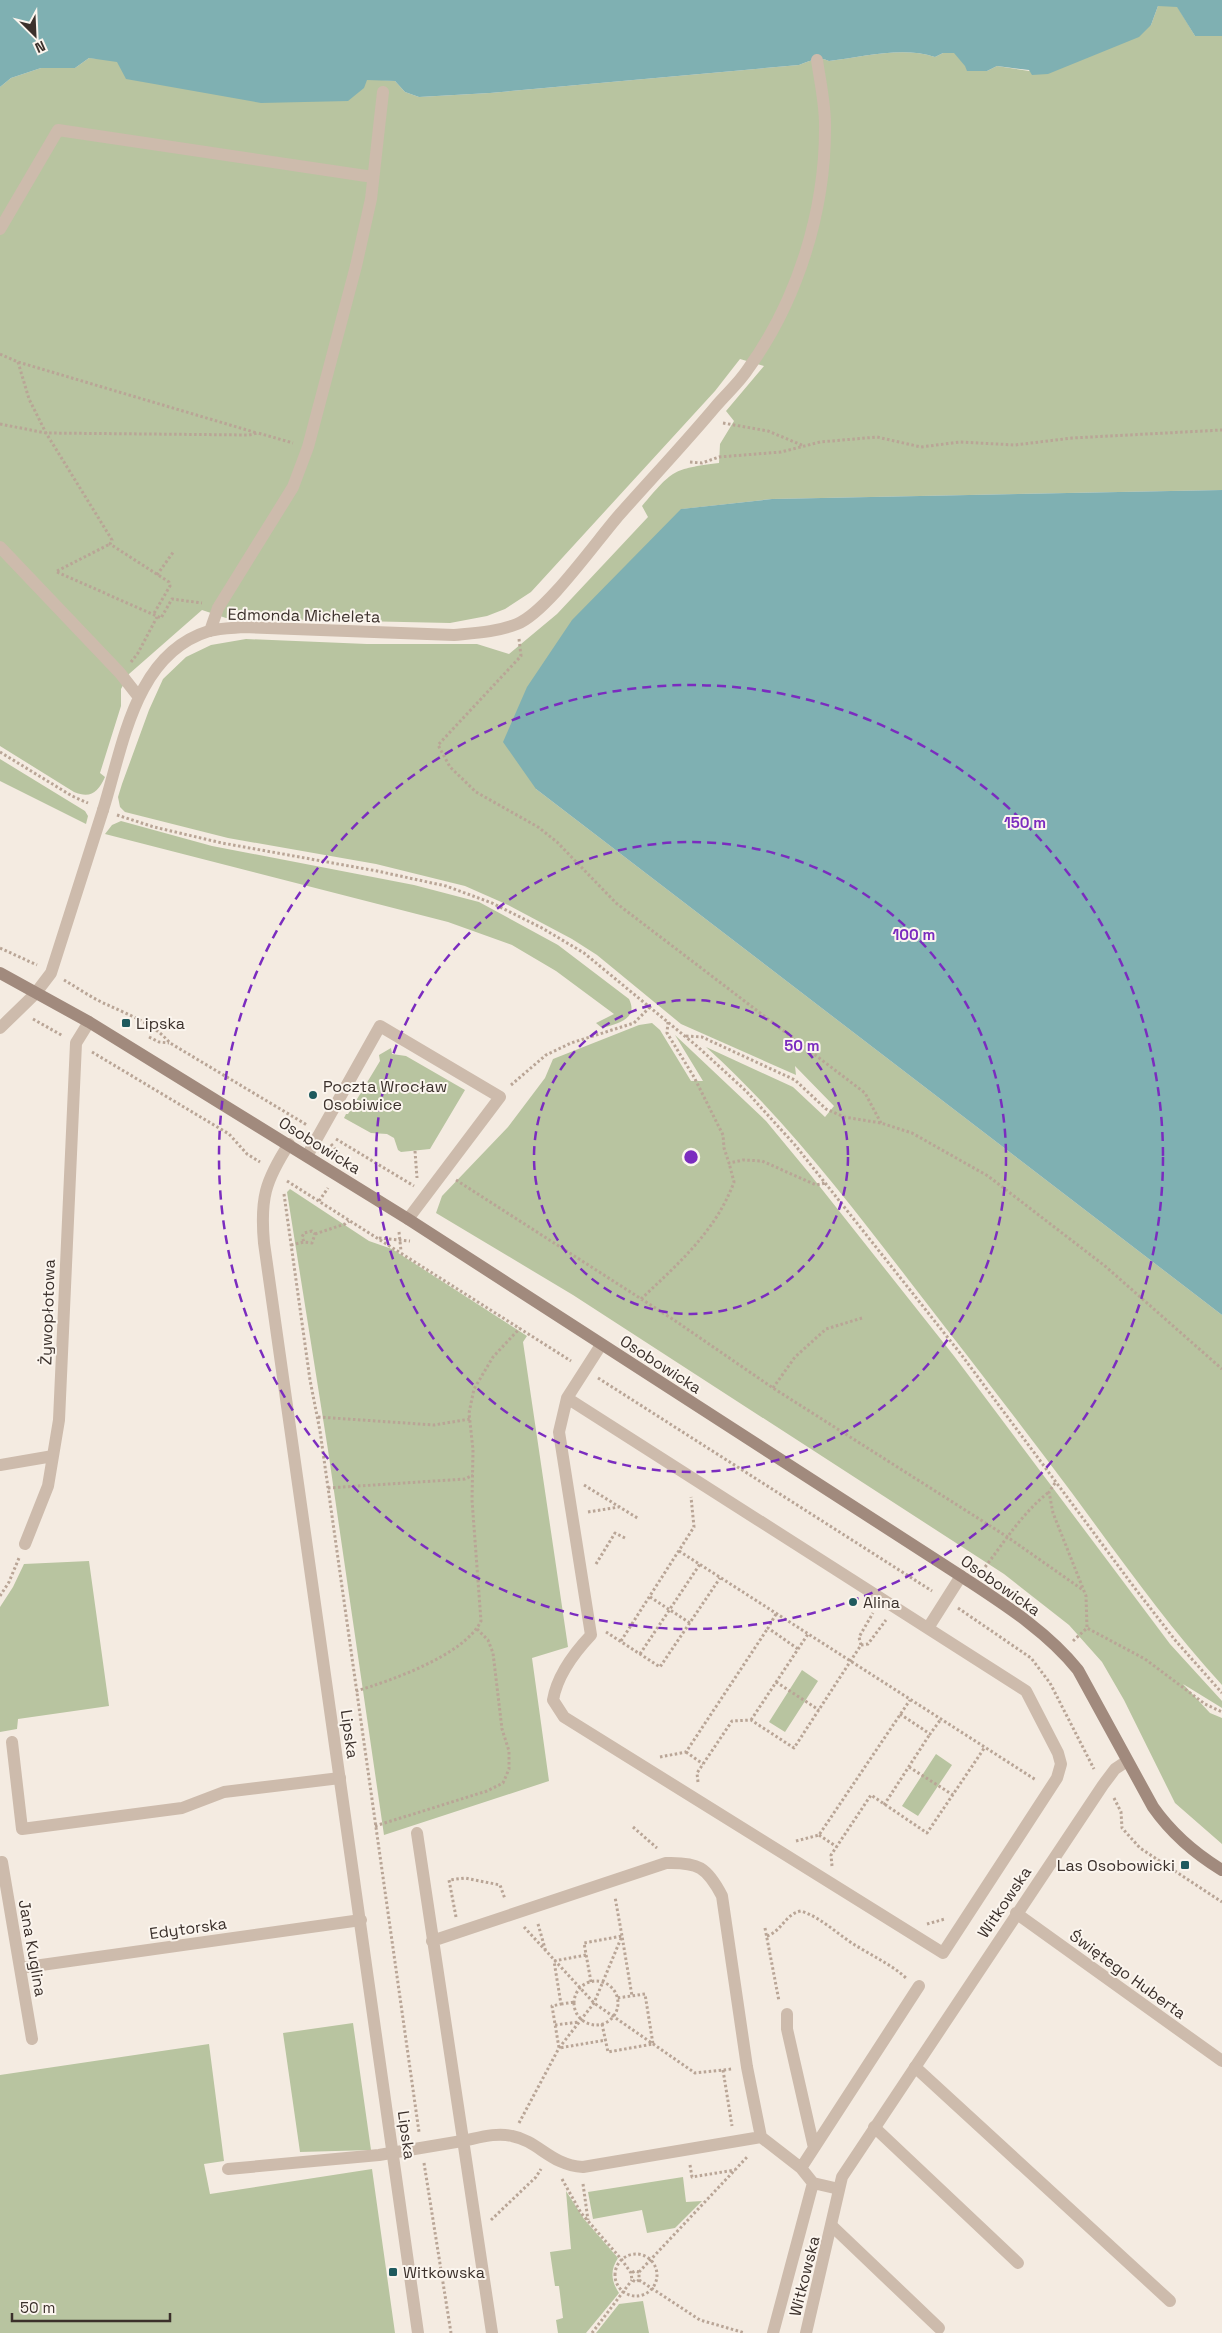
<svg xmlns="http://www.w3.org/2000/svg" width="1222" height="2333" font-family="'Space Grotesk',sans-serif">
<rect width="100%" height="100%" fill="#f4ebe1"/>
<!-- green -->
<path fill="#b8c4a0" d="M1158,6H1177L1195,36H1222V490L772,499L682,509L536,789L1222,1315V1685C1167,1625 1120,1558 1072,1493C1023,1427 972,1362 921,1296C854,1209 788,1121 706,1047L793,1087L825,1117L834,1106L795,1066L796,1075L681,1024L597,955L572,939L508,905L465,886L376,864L228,838L125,812L120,807L118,797L122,784L149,710L163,679L186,657L211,645L246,639L367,644H477L509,654L557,614L648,517L642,506C673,470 672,469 719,463L720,444L734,421L726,411L764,366L740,359L715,391L531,592L505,609L487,616L450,623L226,618L202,610L129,674L121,689V706L100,773L105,777C98,792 91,799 74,792L0,746V87L11,78L41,68H75L89,58L395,81L405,92L419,97L490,93L799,65C808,61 821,56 829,61C864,57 902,46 935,57L943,53H955L966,66L987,71L997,66L1029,71L1151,25Z
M0,759L85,811L88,816L86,824L0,781Z
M121,821L212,846L414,885L479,902L558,945L629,999C639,1019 617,1024 602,1028L596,1023L614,1014L556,971L512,945L448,922L105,834L112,825Z
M652,1023L660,1030L691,1081H703L675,1035L766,1121L809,1173L954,1356L1170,1644L1222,1701V1708L1183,1684L1210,1713L1222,1718V1844L1175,1803L1124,1700L1102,1662L1069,1625L1004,1574L573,1295L436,1213L442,1196L508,1127L545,1078L553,1059L639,1025Z
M391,1048L392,1054L406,1056L465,1090L430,1149L401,1152L398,1150L394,1138L387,1134L371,1133L344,1118L346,1114H348L380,1061L379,1055Z
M290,1189L369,1241L392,1249L527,1336L523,1342L568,1647L532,1658L549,1781L384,1835L328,1450L287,1192Z
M89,1561L109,1706L18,1719L17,1729L0,1732V1607L13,1587L24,1564Z
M802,1670L818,1681L785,1732L769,1722Z
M936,1754L952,1765L918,1816L902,1806Z
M353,2023L371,2150L300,2152L283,2033Z
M209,2044L224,2161L204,2164L210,2194L372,2169L395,2333H0V2075Z
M683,2177L686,2202L702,2201L675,2228L647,2233L642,2210L593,2219L588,2192Z
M566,2191L584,2219L618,2258C610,2270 611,2281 619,2293L586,2333H558L556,2320L563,2318L559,2286H555L550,2252L571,2249Z
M643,2301L649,2333H596L619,2304Z"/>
<!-- water -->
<path fill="#7fb0b2" d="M0,0H1222V36H1195L1177,7L1158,6L1151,25L1139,37L1048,74L1032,75L1029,70L997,66L987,71H967L965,66L954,53H943L935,57C902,46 864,57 829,61C821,56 808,61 799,65L490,93L419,97L405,92L395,81L367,80L364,88L348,101L261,103L126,79L117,62L89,58L75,68H41L11,78L0,87Z
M1222,490V1315L536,789L503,742L527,687L572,620L681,509L772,499Z"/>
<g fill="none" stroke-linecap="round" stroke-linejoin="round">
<!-- path -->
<path stroke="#b9a596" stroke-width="3" stroke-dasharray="2.5 2.5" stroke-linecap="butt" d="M0,354L18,362L257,433
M18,362L29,399L46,433L109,535L112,540L110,544L169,582L170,586L153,615
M723,423L768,431L804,446
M0,424L46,433L249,435L258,433L293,443
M690,462L702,463L719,457L781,452L820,442L877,437L921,447L960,442L1015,445L1072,438L1222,430
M57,571L110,544
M57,572L161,618L172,599L202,603
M157,575L174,551
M519,639L521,656L438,745L450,767L476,792L538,827L557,842L616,903L865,1093L881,1123
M131,662L138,653L157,617
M0,752L72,796L88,803
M117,815L154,827L222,843L377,871L446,886L492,903L542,928L584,953L698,1047L746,1091L795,1145L960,1353L1134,1587L1175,1640L1222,1693
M0,948L37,965
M64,980C78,988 93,999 108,1005C129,1015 154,1024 170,1043L307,1125
M33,1019L63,1036
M668,1022L667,1033L694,1077L723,1135L724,1148L729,1163L743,1160L762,1161L816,1185L826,1183
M686,1036L702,1037L795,1080L826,1109L844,1117L881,1123L912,1133L988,1176L1105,1266L1222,1369
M149,1037L159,1042L169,1043
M92,1052L229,1134L247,1154L260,1162
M511,1085L546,1055L571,1043L634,1023L649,1008
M336,1139L414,1186
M331,1144L341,1157
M415,1151L417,1178
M456,1180L674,1320L773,1388L1006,1536L1083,1590
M287,1181L571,1361
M284,1194L310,1380L320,1431L419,2132
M319,1201L328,1188
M399,1232L401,1251
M315,1234L345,1224L349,1221
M379,1238L410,1241
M291,1245L304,1242L312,1243L315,1234L312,1231L304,1233L302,1237L304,1242
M641,1299C678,1264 716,1231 734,1182L729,1163
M598,1378L932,1591
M773,1388L795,1357L826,1329L862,1318
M318,1417L434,1425L470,1419
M1055,1483L1049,1492L1053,1513L1086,1596L1087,1628
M584,1485L639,1519
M328,1488L465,1479L473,1475
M588,1512L619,1507
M679,1551L1036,1780
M596,1564L615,1533L625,1538
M982,1571C1004,1543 1021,1514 1049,1492
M0,1596L9,1582L19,1558
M650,1597L690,1623
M958,1608L1031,1658L1050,1683L1094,1769
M776,1614L768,1628L798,1649
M606,1632L660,1667L720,1578
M621,1641L694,1527L691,1497
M1073,1641L1087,1628L1145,1659L1205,1704L1222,1712
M861,1645L868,1644L886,1620
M640,1654L700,1564
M776,1682L819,1710
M356,1691C390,1681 465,1655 481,1621L472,1500L473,1450L469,1413L474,1389L493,1357L520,1328
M900,1714L930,1734L941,1719
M751,1720L808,1634
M686,1752L703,1764
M660,1757L686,1752L768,1628
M909,1767L953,1795
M698,1782L697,1773L732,1721L751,1720L794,1748L861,1645L859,1637L873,1613
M1114,1798L1121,1812L1122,1828L1140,1848L1222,1902
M884,1805L930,1734
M375,1826L487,1791L503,1783L509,1769V1751L502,1729L493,1653L488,1640L477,1629
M633,1827L657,1848
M819,1835L837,1847
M796,1841L819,1835L910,1700
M832,1866L831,1855L871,1795L927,1833L985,1747
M456,1917L449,1880L465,1878L500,1885L505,1899
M538,1924L546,1952
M927,1924L945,1919
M524,1927L594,2003L695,2073L732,2069
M765,1928L779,2001
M767,1936C782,1931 785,1914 801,1911C823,1918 840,1937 860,1948C876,1958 892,1965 906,1978
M586,1955L554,1961L561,2004L552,2006L559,2048L606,2040
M574 2003a22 22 0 1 1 44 0a22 22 0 1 1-44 0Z
M591,1982L584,1943L622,1936L632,1996
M561,2004L575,2002
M602,2024L608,2052L653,2044L645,1994L617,1998
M555,2025L579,2022
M723,2070L732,2126
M519,2123L559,2048L594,2003L622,1936L615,1897
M424,2163L451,2333
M690,2165L692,2177L735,2170
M562,2179L581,2213L622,2260L631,2273L632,2280L636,2282L639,2280V2272L635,2271L631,2273
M583,2184L588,2220
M491,2220L536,2177L541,2169
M615 2275a21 21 0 1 1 42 0a21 21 0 1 1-42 0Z
M639,2272L748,2156
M639,2280L700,2320L745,2333
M592,2333L632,2280"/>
<!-- lane -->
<path stroke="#cdbbac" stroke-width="12" d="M0,229L58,130L373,177
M0,547L120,673L138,696
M210,631L218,608L293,487L308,447L356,266L371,199L383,92
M103,810C123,747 134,654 209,631C220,628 233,628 244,627L454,635C475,633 497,632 517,624C547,612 597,540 620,514C652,478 685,443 716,406C726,394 739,383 748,369C798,300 826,209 825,124C825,103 820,81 817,60
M307,1156L380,1026L500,1097L408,1219
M567,1398L559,1432L591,1635C574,1653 557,1676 553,1700L564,1717L943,1953L1057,1778L1061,1764L1058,1753L1026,1691L567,1398L601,1345
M928,1628L961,1576
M12,1742L22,1829L182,1808L224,1792L340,1778
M2,1862L32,2039
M20,1968L361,1920
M915,2067L1170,2301
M874,2127L1018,2263
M228,2169L379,2155L462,2141
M832,2226L939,2328"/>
<!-- street -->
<path stroke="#cdbbac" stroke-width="12" d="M0,1028L35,994L51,973L103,810
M289,1144C265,1181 260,1199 264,1243L418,2333
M0,1465L53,1456
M25,1544L48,1486L59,1420L76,1043L89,1022
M417,1833L492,2333
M1016,1913L1222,2061
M432,1941L666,1863C698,1862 707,1867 722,1896L747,2067L761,2137L801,2168L813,2183L839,2189
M787,2014V2029L814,2148
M462,2141C478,2138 496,2132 512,2136C539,2141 550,2165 583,2167L761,2137
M801,2168L919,1986
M773,2333L813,2183
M806,2333L842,2177L1103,1785L1115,1769L1127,1761"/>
<!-- secondary -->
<path stroke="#a18a7d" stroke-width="12" d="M0,973L89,1022L408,1219L961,1576C1002,1603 1047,1631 1078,1670L1153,1807C1172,1834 1194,1853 1222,1870"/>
</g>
<!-- distance rings -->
<g fill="none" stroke="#7b2cbf" stroke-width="2.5" stroke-dasharray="9 6">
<circle cx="691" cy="1157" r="157"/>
<circle cx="691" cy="1157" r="315"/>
<circle cx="691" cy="1157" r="472"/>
</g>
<!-- markers -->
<g fill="#1f5a5e" stroke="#fbf5ee" stroke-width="2">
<rect x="121" y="1018" width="10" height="10" rx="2.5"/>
<circle cx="313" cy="1095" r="5"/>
<circle cx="853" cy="1602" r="5"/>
<rect x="1180" y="1860" width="10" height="10" rx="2.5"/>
<rect x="388" y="2267" width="10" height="10" rx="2.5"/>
</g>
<g text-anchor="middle" stroke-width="4" stroke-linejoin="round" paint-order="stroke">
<!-- street labels -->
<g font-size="16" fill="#3b302b" stroke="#fbf5ee">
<text transform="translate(304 615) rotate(1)" y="6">Edmonda Micheleta</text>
<text transform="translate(320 1145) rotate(32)" y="6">Osobowicka</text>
<text transform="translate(47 1312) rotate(-88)" y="6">Żywopłotowa</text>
<text transform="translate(661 1364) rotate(33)" y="6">Osobowicka</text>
<text transform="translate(1001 1585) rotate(35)" y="6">Osobowicka</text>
<text transform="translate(350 1734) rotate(82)" y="6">Lipska</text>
<text transform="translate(1004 1902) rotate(-56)" y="6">Witkowska</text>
<text transform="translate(188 1928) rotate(-8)" y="6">Edytorska</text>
<text transform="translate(33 1948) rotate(80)" y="6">Jana Kuglina</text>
<text transform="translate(1128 1974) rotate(36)" y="6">Świętego Huberta</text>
<text transform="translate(407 2135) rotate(82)" y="6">Lipska</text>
<text transform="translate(804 2276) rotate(-76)" y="6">Witkowska</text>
</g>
<!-- poi labels -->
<g font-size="16" fill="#3b302b" stroke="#fbf5ee" text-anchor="start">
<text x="136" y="1029">Lipska</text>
<text x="323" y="1092">Poczta Wrocław<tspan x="323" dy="18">Osobiwice</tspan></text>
<text x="863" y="1608">Alina</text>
<text x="1175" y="1871" text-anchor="end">Las Osobowicki</text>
<text x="403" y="2278">Witkowska</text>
</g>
</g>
<circle cx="691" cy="1157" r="8" fill="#7b2cbf" stroke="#fbf5ee" stroke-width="2.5"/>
<g font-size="15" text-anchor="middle" font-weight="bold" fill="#7b2cbf" stroke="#fbf5ee" stroke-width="4" stroke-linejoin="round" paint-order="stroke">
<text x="1025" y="828">150 m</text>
<text x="914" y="940">100 m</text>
<text x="802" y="1051">50 m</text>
</g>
<!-- north arrow -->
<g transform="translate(35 35) rotate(156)" stroke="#fbf5ee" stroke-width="4" paint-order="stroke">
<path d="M0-4L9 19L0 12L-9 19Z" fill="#3b302b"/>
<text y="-8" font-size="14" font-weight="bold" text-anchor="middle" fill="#3b302b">N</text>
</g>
<!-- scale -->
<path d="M12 2313v8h158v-8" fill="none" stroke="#3b302b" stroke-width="2.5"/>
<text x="20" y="2313" font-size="15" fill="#3b302b" stroke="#fbf5ee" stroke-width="4" paint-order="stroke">50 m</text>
</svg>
